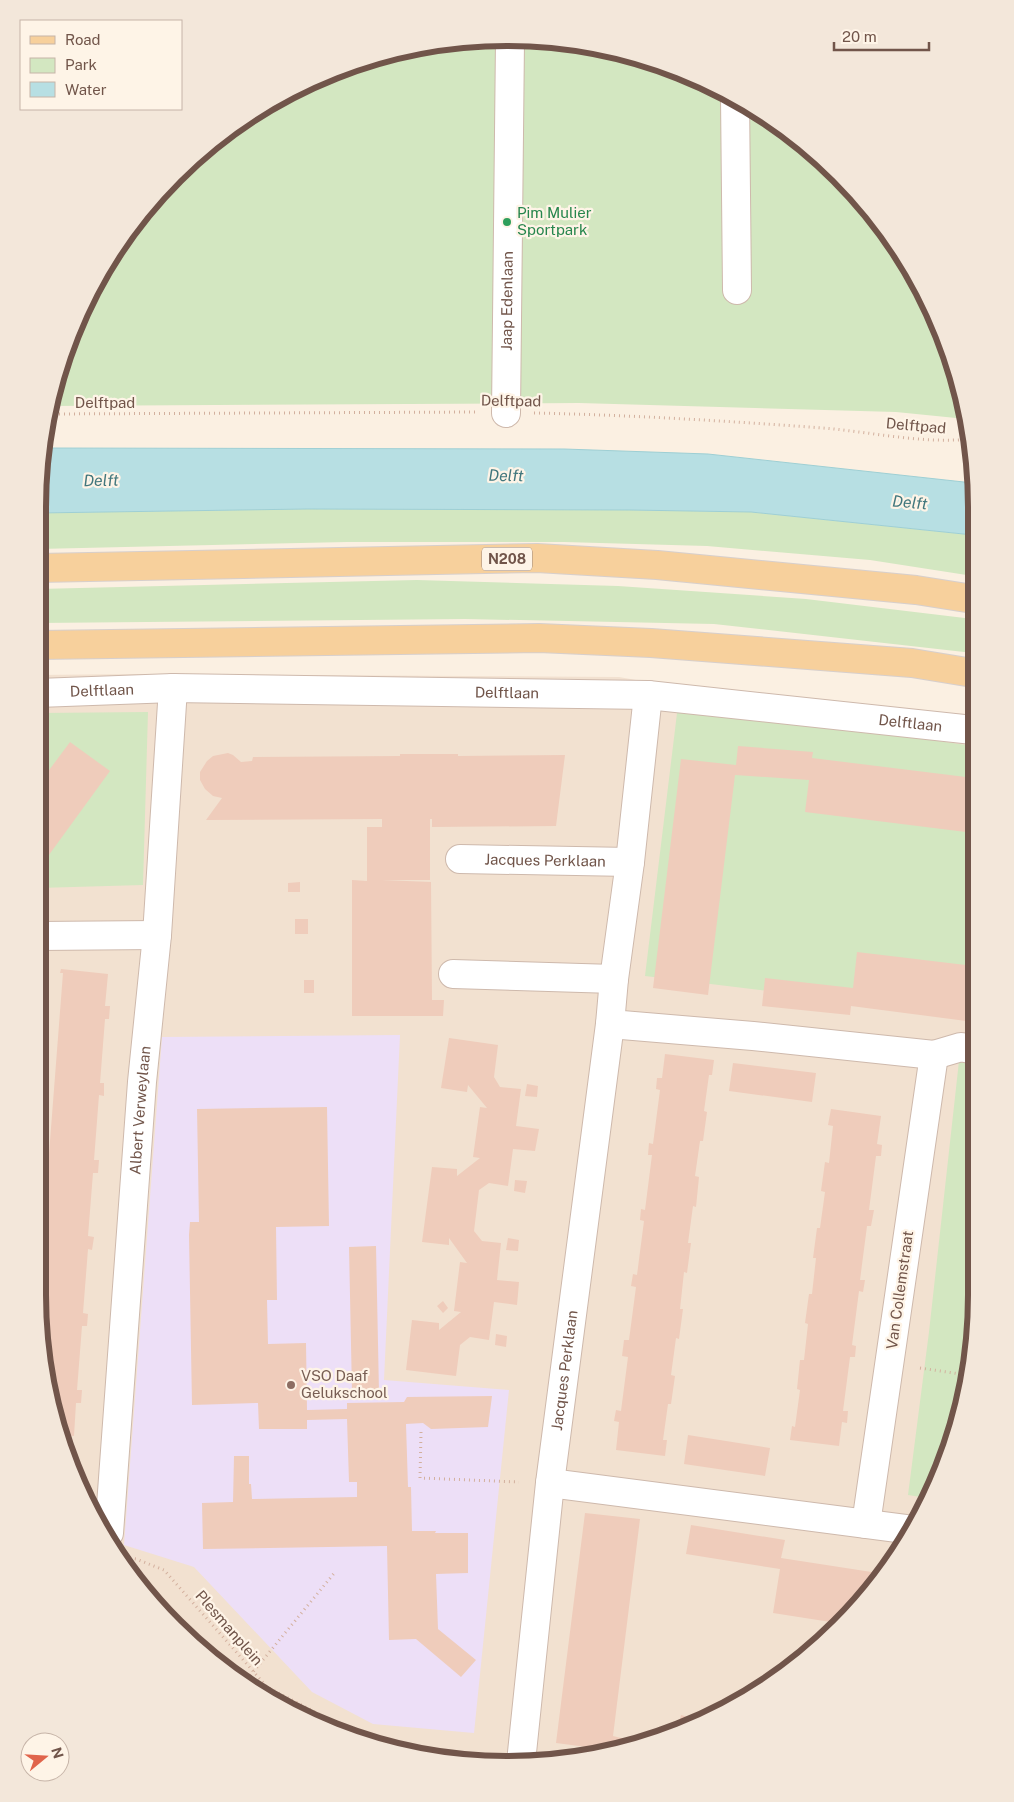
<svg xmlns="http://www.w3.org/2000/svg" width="1014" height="1802" font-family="'Public Sans',sans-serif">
<rect width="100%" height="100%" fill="#fbf0e2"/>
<!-- residential -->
<path fill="#f2e1d0" d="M136,674L619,677L974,740L976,1325L960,1417L913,1530L816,1648L686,1729L537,1764L385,1748L246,1685L134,1581L62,1446L38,1295V675Z"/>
<!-- education -->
<path fill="#eddff7" d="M400,1035L384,1380L509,1390L474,1733L373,1724L312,1692L194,1567L124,1545L162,1037Z"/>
<!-- green -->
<path fill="#d3e7c1" d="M477,38L569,42L658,63L742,101L839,175L898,246L951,356L966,419L896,412L579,403L50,406L54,385L101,272L154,197L221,134L300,86L359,63L386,53Z
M307,509L630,510L751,512L973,535V576L870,560L707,546L564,542H347L38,549V513Z
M417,580L618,586L806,599L973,619V653L714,624L465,619L38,623V589Z
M678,705L974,746V1005L968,1004L964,1015L645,976Z
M148,712L143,885L38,888V713Z
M959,1061L975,1063L976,1325L960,1417L927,1498L908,1495L929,1332Z"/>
<!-- water -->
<path fill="#b7dfe3" stroke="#9ecfd4" d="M43,448L564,449L708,454L973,483V535L751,512L630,510L307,509L38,513V477Z"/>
<!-- building -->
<path fill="#efccbb" d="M70,742L110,771L38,870V785Z
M738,746L813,752L812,758L974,778V833L805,812L809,780L735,775L708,995L653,988L681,759L736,765Z
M228,753L233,755L241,762L252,761L253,757L400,756V754H458V756L565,755L556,826L432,827V819H430V880H382L431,882L432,1000H444L443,1016H352V880L367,881V827H382V819L206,820L222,798L213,796L205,789L200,780V772L207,761L213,756Z
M300,882V892H288V883Z
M295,919H308V934H295Z
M857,952L974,966V1022L851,1006L850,1015L762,1006L765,978L853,988Z
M61,969L108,974L105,1006H110L109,1019H105L100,1083H104V1096L99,1095L94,1160H99L98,1173H93L88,1236L94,1237L92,1250L88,1249L83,1313L88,1314L87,1326H82L77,1390H82L81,1403H76L74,1436L64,1435L63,1447L38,1296L63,973H60Z
M304,980H314V993H304Z
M449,1038L498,1045L494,1077L500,1087L521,1089L516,1126L539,1129L535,1151L513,1149L508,1186L489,1183L479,1190L474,1231L482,1241L501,1243L497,1280L519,1282L518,1294L517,1305L494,1302L489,1340L470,1337L460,1345L456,1376L406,1370L412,1320L439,1323V1330L461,1312L454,1311L460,1262L467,1263L449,1238V1245L422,1242L432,1167L457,1169V1176L480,1158L473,1157L480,1107L487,1108L468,1085L467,1092L441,1088Z
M665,1054L714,1060L712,1075H709L704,1111L707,1112L703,1141H700L695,1176L699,1177L696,1207L693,1206L688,1243H691L687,1273L684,1272L680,1309H683L679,1339L676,1338L671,1375L675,1376L671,1404H668L663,1440H667L665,1456L616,1450L619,1422L614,1421L616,1410L621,1411L628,1357L622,1356L624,1340H629L636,1287L631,1286L633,1274L637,1275L644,1221L640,1220L641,1209L645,1210L652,1155H648L649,1143L653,1144L660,1090L656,1089L657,1078H662Z
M733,1063L816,1073L812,1102L729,1091Z
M527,1084L538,1086L537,1097L525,1096Z
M327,1107L329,1226L276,1227L277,1300H267L268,1344L306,1343L307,1410L347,1409V1403L404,1402L407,1397L492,1396L488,1427L431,1429L423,1423L406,1424L408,1487H411L412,1531H436L435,1533H468V1573L436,1574L438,1629L476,1660L461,1677L416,1639L389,1640L387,1546L203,1549L202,1503L233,1502L234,1456H249V1484H251L252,1499L357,1497V1482H349L347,1419L307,1420V1429H259L258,1403L192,1405L189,1235L190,1222H199L197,1109Z
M831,1109L881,1116L877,1144L882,1145L881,1156H876L869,1210H874L871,1226H867L860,1280H865L863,1292L859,1291L852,1345L856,1346L855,1357H850L843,1411H848L847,1423L842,1422L839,1446L790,1440L792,1426L795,1427L800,1390L797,1389L800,1360H804L808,1324L805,1323L809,1294H812L816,1258H813L817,1228H820L825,1192L821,1191L825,1162L829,1163L833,1126L828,1125Z
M515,1180L527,1181L525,1193L514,1191Z
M508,1238L519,1240L518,1251L506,1250Z
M376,1246L379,1392H352L349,1247Z
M443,1301L448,1308L443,1313L437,1306Z
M496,1334L507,1336L506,1347L495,1345Z
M688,1435L770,1448L765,1476L684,1464Z
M585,1513L640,1519L613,1736L633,1741L602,1749L556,1743Z
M691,1525L785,1540L781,1558L878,1573L837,1623L773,1613L780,1569L686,1554Z
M681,1715L700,1720L686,1729L677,1731Z"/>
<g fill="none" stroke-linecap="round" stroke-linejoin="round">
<defs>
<g id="minor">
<path d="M735,97L737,290"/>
<path id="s1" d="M506,413L510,40"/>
<path id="s2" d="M38,693L173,688L648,695L973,730"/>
<path id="s3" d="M460,859L630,862"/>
<path d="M38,936L157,935"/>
<path d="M453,974L614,979"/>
<path d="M610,1024L753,1036L934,1055L866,1524"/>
<path d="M934,1055L961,1047L975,1050"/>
<path d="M550,1483L913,1530"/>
<path id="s4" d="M109,1533L142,1082L157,935L173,688"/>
<path id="s5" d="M521,1762L550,1483L610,1024L614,979L630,862L648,695"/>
</g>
<path id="major" d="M38,568L537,558L657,565L916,590L973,599
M38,645L539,638L651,643L912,663L973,673"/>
</defs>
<!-- minor casing -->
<use href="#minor" stroke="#ceb9ac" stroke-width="30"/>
<!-- major casing -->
<use href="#major" stroke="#d7cfcc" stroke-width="30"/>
<!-- path -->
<path stroke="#d3b09e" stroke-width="3" stroke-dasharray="1 4" stroke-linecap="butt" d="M534,413C631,415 727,421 823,428C872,432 922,444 971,439
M49,414L476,412
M920,1368L967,1375
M421,1432L420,1478L519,1482
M125,1557L136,1559L164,1570L267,1687L374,1743
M244,1683L336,1571"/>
<!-- minor -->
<use href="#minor" stroke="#fff" stroke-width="28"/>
<!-- major -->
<use href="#major" stroke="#f7d09c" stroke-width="28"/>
</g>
<!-- markers -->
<circle fill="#2e9e5b" stroke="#fef4e7" stroke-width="2" cx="507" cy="222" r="5"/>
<circle fill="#8d6e63" stroke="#fef4e7" stroke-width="2" cx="291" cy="1385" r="5"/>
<g text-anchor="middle" stroke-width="4.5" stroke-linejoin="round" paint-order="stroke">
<!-- shield labels -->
<rect fill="#fef4e7" stroke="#9b8579" stroke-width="1" x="482" y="547.5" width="50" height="23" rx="4"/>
<g font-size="14" font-weight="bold" fill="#71554a">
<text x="507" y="564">N208</text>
</g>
<!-- leisure labels -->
<g font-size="15" fill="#27864d" stroke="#fef4e7" text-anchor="start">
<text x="517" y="218">Pim Mulier<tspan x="517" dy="17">Sportpark</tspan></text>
</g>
<!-- street labels -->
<g font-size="15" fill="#71554a" stroke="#fef4e7">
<text dy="5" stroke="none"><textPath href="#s1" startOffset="112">Jaap Edenlaan</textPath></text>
<text transform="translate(511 401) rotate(1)" y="5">Delftpad</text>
<text x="105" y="408">Delftpad</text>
<text transform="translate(916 426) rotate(5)" y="5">Delftpad</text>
<text dy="5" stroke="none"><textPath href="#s2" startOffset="64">Delftlaan</textPath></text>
<text dy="5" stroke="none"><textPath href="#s2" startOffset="469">Delftlaan</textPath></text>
<text dy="5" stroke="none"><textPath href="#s2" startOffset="874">Delftlaan</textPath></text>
<text dy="5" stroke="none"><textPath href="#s3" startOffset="85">Jacques Perklaan</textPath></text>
<text dy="5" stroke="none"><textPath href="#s4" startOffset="424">Albert Verweylaan</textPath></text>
<text transform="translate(900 1290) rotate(-82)" y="5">Van Collemstraat</text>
<text dy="5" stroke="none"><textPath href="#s5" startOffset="394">Jacques Perklaan</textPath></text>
<text transform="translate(229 1628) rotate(49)" y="5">Plesmanplein</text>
</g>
<!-- education labels -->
<g font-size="15" fill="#785e54" stroke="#fef4e7" text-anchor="start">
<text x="301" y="1381">VSO Daaf<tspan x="301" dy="17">Gelukschool</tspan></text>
</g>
<!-- water labels -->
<g font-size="16" font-style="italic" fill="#42777d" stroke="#fef4e7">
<text transform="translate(506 475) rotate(1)" y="6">Delft</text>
<text transform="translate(101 480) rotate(-1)" y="6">Delft</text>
<text transform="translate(910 502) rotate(5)" y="6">Delft</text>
</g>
</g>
<!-- crop -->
<path d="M0 0H1014V1802H0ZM507 46H507A461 461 0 0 1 968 507V1295A461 461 0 0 1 507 1756H507A461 461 0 0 1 46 1295V507A461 461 0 0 1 507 46Z" fill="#f3e7da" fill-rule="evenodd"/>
<path fill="none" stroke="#71554a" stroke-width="6" d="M507 46H507A461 461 0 0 1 968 507V1295A461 461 0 0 1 507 1756H507A461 461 0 0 1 46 1295V507A461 461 0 0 1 507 46Z"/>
<!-- legend -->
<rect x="20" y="20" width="162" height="90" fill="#fef4e7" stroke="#c6b4a8"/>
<rect x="30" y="36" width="25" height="8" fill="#f7d09c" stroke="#c6b4a8"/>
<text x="65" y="45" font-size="15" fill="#71554a">Road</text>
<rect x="30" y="58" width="25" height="15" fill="#d3e7c1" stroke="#c6b4a8"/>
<text x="65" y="70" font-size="15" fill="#71554a">Park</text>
<rect x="30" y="82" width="25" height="15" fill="#b7dfe3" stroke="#c6b4a8"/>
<text x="65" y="95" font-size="15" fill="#71554a">Water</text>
<!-- north arrow -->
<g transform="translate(45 1757) rotate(72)"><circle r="24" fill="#fef4e7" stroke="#c6b4a8"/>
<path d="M0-4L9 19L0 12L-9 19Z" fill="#e0644b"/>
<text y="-8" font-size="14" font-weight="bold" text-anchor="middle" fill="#71554a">N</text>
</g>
<!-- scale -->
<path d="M834 42v8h95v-8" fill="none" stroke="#71554a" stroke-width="2.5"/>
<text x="842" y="42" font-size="15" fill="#71554a" stroke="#fef4e7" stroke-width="4" paint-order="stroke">20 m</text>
</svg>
